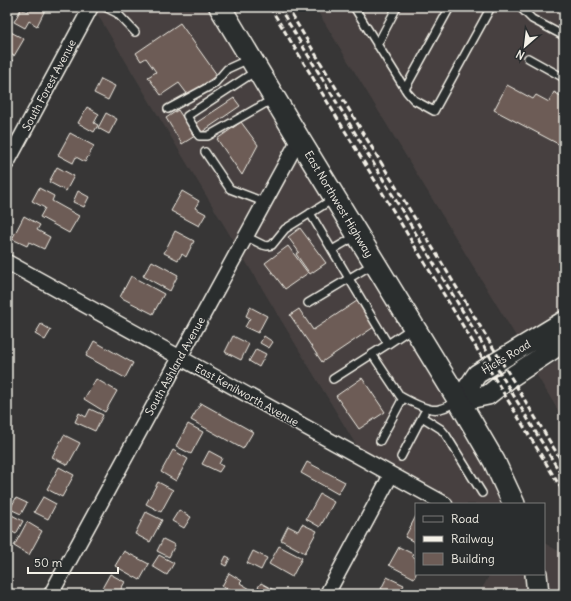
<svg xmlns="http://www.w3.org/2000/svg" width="571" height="601" font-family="Delius,sans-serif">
<rect width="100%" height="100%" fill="#373636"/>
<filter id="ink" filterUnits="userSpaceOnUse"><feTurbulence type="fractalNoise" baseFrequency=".025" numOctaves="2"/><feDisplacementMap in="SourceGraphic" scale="8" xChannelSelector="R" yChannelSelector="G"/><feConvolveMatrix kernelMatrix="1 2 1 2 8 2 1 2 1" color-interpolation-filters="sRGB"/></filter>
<g filter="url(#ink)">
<!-- built -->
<path fill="#474140" d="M93,7H220L514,504H445L365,460Z
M315,7H564V310L517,338Z
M564,357V420L536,374Z
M544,543L564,554V594H479L490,574H544Z"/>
<!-- building -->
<path fill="#6d5c56" stroke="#f4f1e8" d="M31,7H40L45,10L37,26L29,21L25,28L14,22L21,9L28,12Z
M180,23L217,75L188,95L179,83L161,95L148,77L156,72L146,58L141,61L136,53Z
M7,30L24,39L14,56L7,52Z
M7,58L13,61L7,72Z
M101,79L115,86L108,100L94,93Z
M507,85L533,99L536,95L549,102L554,92L564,98V147L494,110Z
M234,98L240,106L202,132L196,123Z
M87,107L99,114L94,123L98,125L94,132L78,123Z
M178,110L195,136L182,144L166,118Z
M106,113L117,119L109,134L98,128Z
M241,122L258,145L242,175L217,139Z
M70,133L94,146L85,162L76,157L73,163L58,155Z
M57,167L74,176L66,191L49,182Z
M39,188L54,196L52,201L79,216L69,233L40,217L45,208L32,201Z
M78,191L89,197L84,207L73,202Z
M182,191L199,201L195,208L206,214L199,226L171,211Z
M24,216L40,225L37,230L50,237L44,249L29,242L27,246L12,239Z
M300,228L326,263L310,274L296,254L299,252L288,237Z
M175,231L194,241L186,257L182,254L178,260L164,253Z
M288,246L308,273L285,289L265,263Z
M152,261L178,275L170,291L143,276Z
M131,276L164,294L153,314L120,297Z
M357,301L374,327L322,362L290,315L299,309L313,330Z
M250,307L267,316L258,333L245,327L250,318L246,316Z
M41,324L51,330L45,340L35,334Z
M233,336L249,344L241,360L225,352Z
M264,336L273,342L269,348L260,343Z
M94,341L133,363L125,378L86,356Z
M256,349L266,354L259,367L249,361Z
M362,378L385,412L359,429L336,396Z
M96,379L117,391L105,412L84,399Z
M201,403L253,432L243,449L191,420Z
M90,409L103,415L95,431L75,422L79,413L86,417Z
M188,424L203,432L191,454L176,446Z
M64,435L80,443L68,465L52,457Z
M173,450L188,459L176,481L161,472Z
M209,451L222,458L219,464L223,466L219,472L202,464Z
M307,462L345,482L338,494L301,473Z
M59,467L74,475L62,497L47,489Z
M158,482L173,490L161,512L146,504Z
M320,494L334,502L320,527L306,519Z
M43,497L56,504L48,519L34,512Z
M16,498L27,503L21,514L10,509Z
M179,510L191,517L184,528L172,521Z
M146,512L162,520L150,542L135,534Z
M10,514L23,521L16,534L7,529V520Z
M416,516V543L405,537Z
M27,522L42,531L29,555L14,546Z
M302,524L317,531L305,553L281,540L288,526L298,531Z
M163,539L175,545L169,557L157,551Z
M279,546L302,558L292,577L269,564Z
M399,547L413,554L412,556L416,558V574L414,578L389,565Z
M124,551L149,564L140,580L115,566Z
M253,551L267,558L261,570L247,563Z
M159,555L174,563L167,575L152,566Z
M226,556L230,558L226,566L222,564Z
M229,573L242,581L240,583L252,590L250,594H236L222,586Z
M110,574L125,582L118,594H105L100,592Z
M387,577L404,585L399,594H390L381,589Z
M261,583L281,594H253Z"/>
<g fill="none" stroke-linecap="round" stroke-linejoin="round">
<defs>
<path id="service" d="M105,7L117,13L135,32
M354,7L407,92L414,100L434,111L491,7
M520,7L532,19L564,36
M377,45L397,7
M528,58L564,78
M256,71L187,116L199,136H208L273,99
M405,89L450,7
M168,109L214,84L227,69L249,59
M205,152L230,189L264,202
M310,213L388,344L412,328
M245,236L263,245L267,246L272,245L285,229L333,199
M332,250L356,236
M308,303L373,264
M372,354L400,396C409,401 429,412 439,409C445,408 451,405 457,402
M333,379L388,344
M422,417L441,429L446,435L482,493
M380,441L403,398
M401,457L424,413"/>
<path id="minor" d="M7,163L91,7
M7,262L445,504
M51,594L299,139
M327,594L391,475"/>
<path id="secondary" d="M459,401L477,374L564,321
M459,401L488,395L511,377L564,342"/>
<path id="primary" d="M220,7L299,139L459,401L494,461L514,504
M536,574L538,594"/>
</defs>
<!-- service casing -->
<use href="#service" stroke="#f4f1e8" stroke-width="10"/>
<!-- minor casing -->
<use href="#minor" stroke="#f4f1e8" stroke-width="17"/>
<!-- secondary casing -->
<use href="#secondary" stroke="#f4f1e8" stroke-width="22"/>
<!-- primary casing -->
<use href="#primary" stroke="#f4f1e8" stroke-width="24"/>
<!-- service -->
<use href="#service" stroke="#2a2d2e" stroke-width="7"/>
<!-- minor -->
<use href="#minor" stroke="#2a2d2e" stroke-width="14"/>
<!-- secondary -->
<use href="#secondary" stroke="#2a2d2e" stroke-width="19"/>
<!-- primary -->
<use href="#primary" stroke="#2a2d2e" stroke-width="21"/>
<!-- rail -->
<path stroke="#f4f1e8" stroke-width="3" stroke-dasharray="6 3" stroke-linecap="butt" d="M270,7L564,493
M279,7L564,479
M287,7L564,465"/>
</g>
</g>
<g text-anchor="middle" stroke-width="3" stroke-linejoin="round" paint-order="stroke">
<!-- street labels -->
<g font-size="11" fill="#f4f1e8" stroke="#2a2d2e">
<text transform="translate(49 85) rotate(-62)" y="4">South Forest Avenue</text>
<text transform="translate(339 204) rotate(59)" y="4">East Northwest Highway</text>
<text transform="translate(506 357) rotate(-31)" y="4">Hicks Road</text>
<text transform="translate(175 366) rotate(-61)" y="4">South Ashland Avenue</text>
<text transform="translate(247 395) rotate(29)" y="4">East Kenilworth Avenue</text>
</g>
</g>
<!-- margin -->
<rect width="571" height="601" fill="none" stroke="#2a2d2e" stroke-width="24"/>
<rect x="12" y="12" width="547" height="577" fill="none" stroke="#f4f1e8" stroke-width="1.5" filter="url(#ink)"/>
<!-- legend -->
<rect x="415" y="503" width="130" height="72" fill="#2a2d2e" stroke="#7b7b78"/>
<rect x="423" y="516" width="20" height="6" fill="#2a2d2e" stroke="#7b7b78"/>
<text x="451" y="523" font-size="12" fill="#f4f1e8">Road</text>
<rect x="423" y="536" width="20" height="6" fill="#f4f1e8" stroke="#7b7b78"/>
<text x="451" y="543" font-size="12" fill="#f4f1e8">Railway</text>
<rect x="423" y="553" width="20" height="12" fill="#6d5c56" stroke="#7b7b78"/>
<text x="451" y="563" font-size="12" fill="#f4f1e8">Building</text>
<!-- north arrow -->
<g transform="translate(525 46) rotate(208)" stroke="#2a2d2e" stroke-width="3" paint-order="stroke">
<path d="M0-3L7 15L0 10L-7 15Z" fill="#f4f1e8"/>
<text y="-6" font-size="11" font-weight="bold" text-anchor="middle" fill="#f4f1e8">N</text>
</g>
<!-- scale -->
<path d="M28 567v6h90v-6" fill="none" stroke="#f4f1e8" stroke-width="2"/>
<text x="34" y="567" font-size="12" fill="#f4f1e8" stroke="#2a2d2e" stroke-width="3" paint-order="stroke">50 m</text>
</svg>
